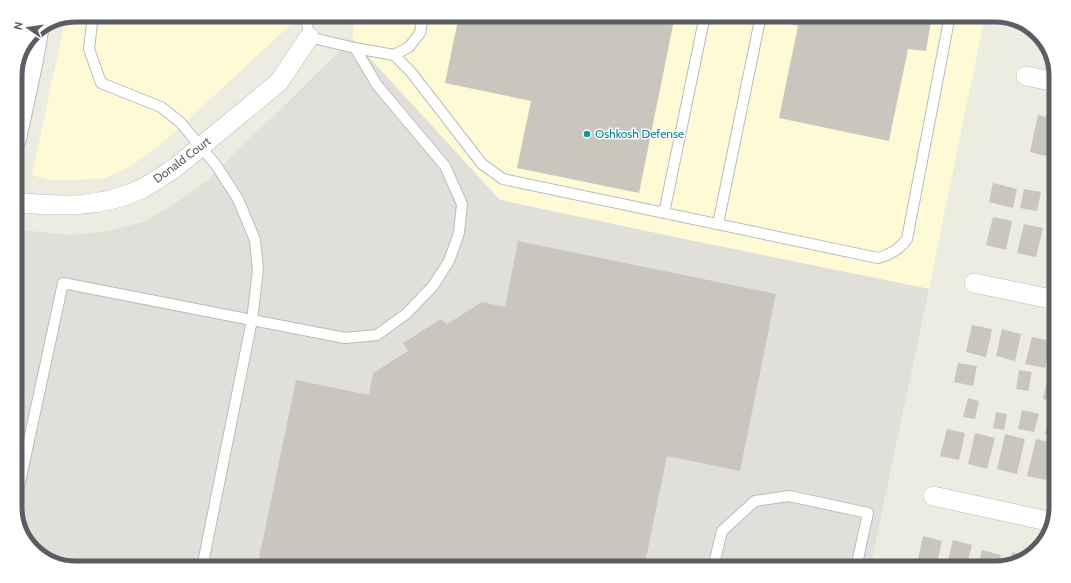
<svg xmlns="http://www.w3.org/2000/svg" width="1071" height="583" font-family="Cabin,sans-serif">
<rect width="100%" height="100%" fill="#edece1"/>
<!-- commercial -->
<path fill="#fefad5" d="M76,15H301L167,139L131,166L103,179L48,180L32,175L62,35L64,20Z
M350,15H985L929,289L689,240L500,200L352,39L354,31L352,20Z"/>
<!-- industrial -->
<path fill="#e1dfd9" d="M352,39L500,200L689,240L929,289L870,568H76L46,560L23,538L15,511V263L22,230L70,235L108,231L146,221L177,202L208,180Z"/>
<!-- building -->
<path fill="#c8c6bf" d="M459,15H675L639,193L517,168L531,101L445,83Z
M783,15H932L926,51L908,49L889,141L779,118L798,26L782,22Z
M1047,113L1056,114V149L1054,158L1030,152L1038,115L1046,117Z
M993,183L1017,189L1013,208L989,202Z
M1024,189L1041,192L1037,211L1020,208Z
M993,217L1012,221L1006,250L986,245Z
M1024,224L1043,228L1036,257L1017,253Z
M1053,229L1056,230V259L1047,257Z
M518,241L776,294L740,471L667,456L644,568H257L296,380L369,395L373,373L408,351L403,343L441,319L447,324L482,302L505,307Z
M972,325L992,329L986,357L966,352Z
M1002,329L1021,334L1015,361L996,356Z
M1032,337L1051,341L1045,368L1025,364Z
M958,363L977,366L973,386L954,382Z
M1019,370L1032,372L1028,391L1016,389Z
M1047,382L1056,384V402L1043,399Z
M968,398L979,401L975,419L963,417Z
M1022,410L1039,414L1034,432L1018,429Z
M996,412L1007,414L1004,430L993,428Z
M1049,416L1056,418V437L1045,434Z
M947,429L965,433L959,460L940,456Z
M975,433L995,438L987,469L968,464Z
M1005,434L1025,439L1017,474L997,469Z
M1036,439L1054,443L1046,480L1027,476Z
M923,536L942,541L936,568L917,563Z
M953,540L972,545L966,568H946Z
M982,550L1001,555L998,567L978,568Z
M1012,552L1029,556L1026,560L1010,564Z"/>
<g fill="none" stroke-linecap="round" stroke-linejoin="round">
<defs>
<path id="service" d="M355,48L394,55L411,72L482,164L503,179L878,258C890,255 899,250 907,239L950,15
M394,55L409,47L420,33L423,15
M664,213L705,15
M718,224L761,15
M15,505L63,283L252,320L258,270L255,240L238,199L216,165L180,122L161,107L101,83L89,49L93,15
M202,568L252,320L345,338L377,335L406,314L433,286L449,261L459,233L462,204L445,166L377,85L355,48L309,37L306,15
M713,568L722,531L755,501L789,496L868,513L856,568"/>
<path id="minor" d="M1026,76L1056,82
M15,202C58,207 100,208 139,190C152,184 164,175 176,167L279,82L309,37
M974,283L1056,300
M933,496L1052,522"/>
<path id="tertiary" d="M15,139L32,60L37,31"/>
</defs>
<!-- service casing -->
<use href="#service" stroke="#b9bbc1" stroke-width="12"/>
<!-- minor casing -->
<use href="#minor" stroke="#b9bbc1" stroke-width="20"/>
<!-- tertiary casing -->
<use href="#tertiary" stroke="#b9bbc1" stroke-width="24"/>
<!-- service -->
<use href="#service" stroke="#fff" stroke-width="10"/>
<!-- minor -->
<use href="#minor" stroke="#fff" stroke-width="19"/>
<!-- tertiary -->
<use href="#tertiary" stroke="#fff" stroke-width="22"/>
</g>
<!-- markers -->
<circle fill="#0f9aa8" stroke="#fff" stroke-width="1.5" cx="587" cy="134" r="4"/>
<g text-anchor="middle" stroke-width="3" stroke-linejoin="round" paint-order="stroke">
<!-- culture labels -->
<g font-size="12" fill="#0d838f" stroke="#fff" text-anchor="start">
<text x="595" y="138">Oshkosh Defense</text>
</g>
<!-- street labels -->
<g font-size="12" fill="#5a5d63" stroke="#fff">
<text transform="translate(182 160) rotate(-37)" y="4">Donald Court</text>
</g>
</g>
<!-- crop -->
<path d="M0 0H1071V583H0ZM76 22H995A54 54 0 0 1 1049 76V507A54 54 0 0 1 995 561H76A54 54 0 0 1 22 507V76A54 54 0 0 1 76 22Z" fill="#fff" fill-rule="evenodd"/>
<path fill="none" stroke="#5a5d63" stroke-width="5" d="M76 22H995A54 54 0 0 1 1049 76V507A54 54 0 0 1 995 561H76A54 54 0 0 1 22 507V76A54 54 0 0 1 76 22Z"/>
<!-- north arrow -->
<g transform="translate(28 28) rotate(283)" stroke="#ffffff" stroke-width="3" paint-order="stroke">
<path d="M0-3L7 15L0 10L-7 15Z" fill="#5a5d63"/>
<text y="-6" font-size="11" font-weight="bold" text-anchor="middle" fill="#5a5d63">N</text>
</g>
</svg>
